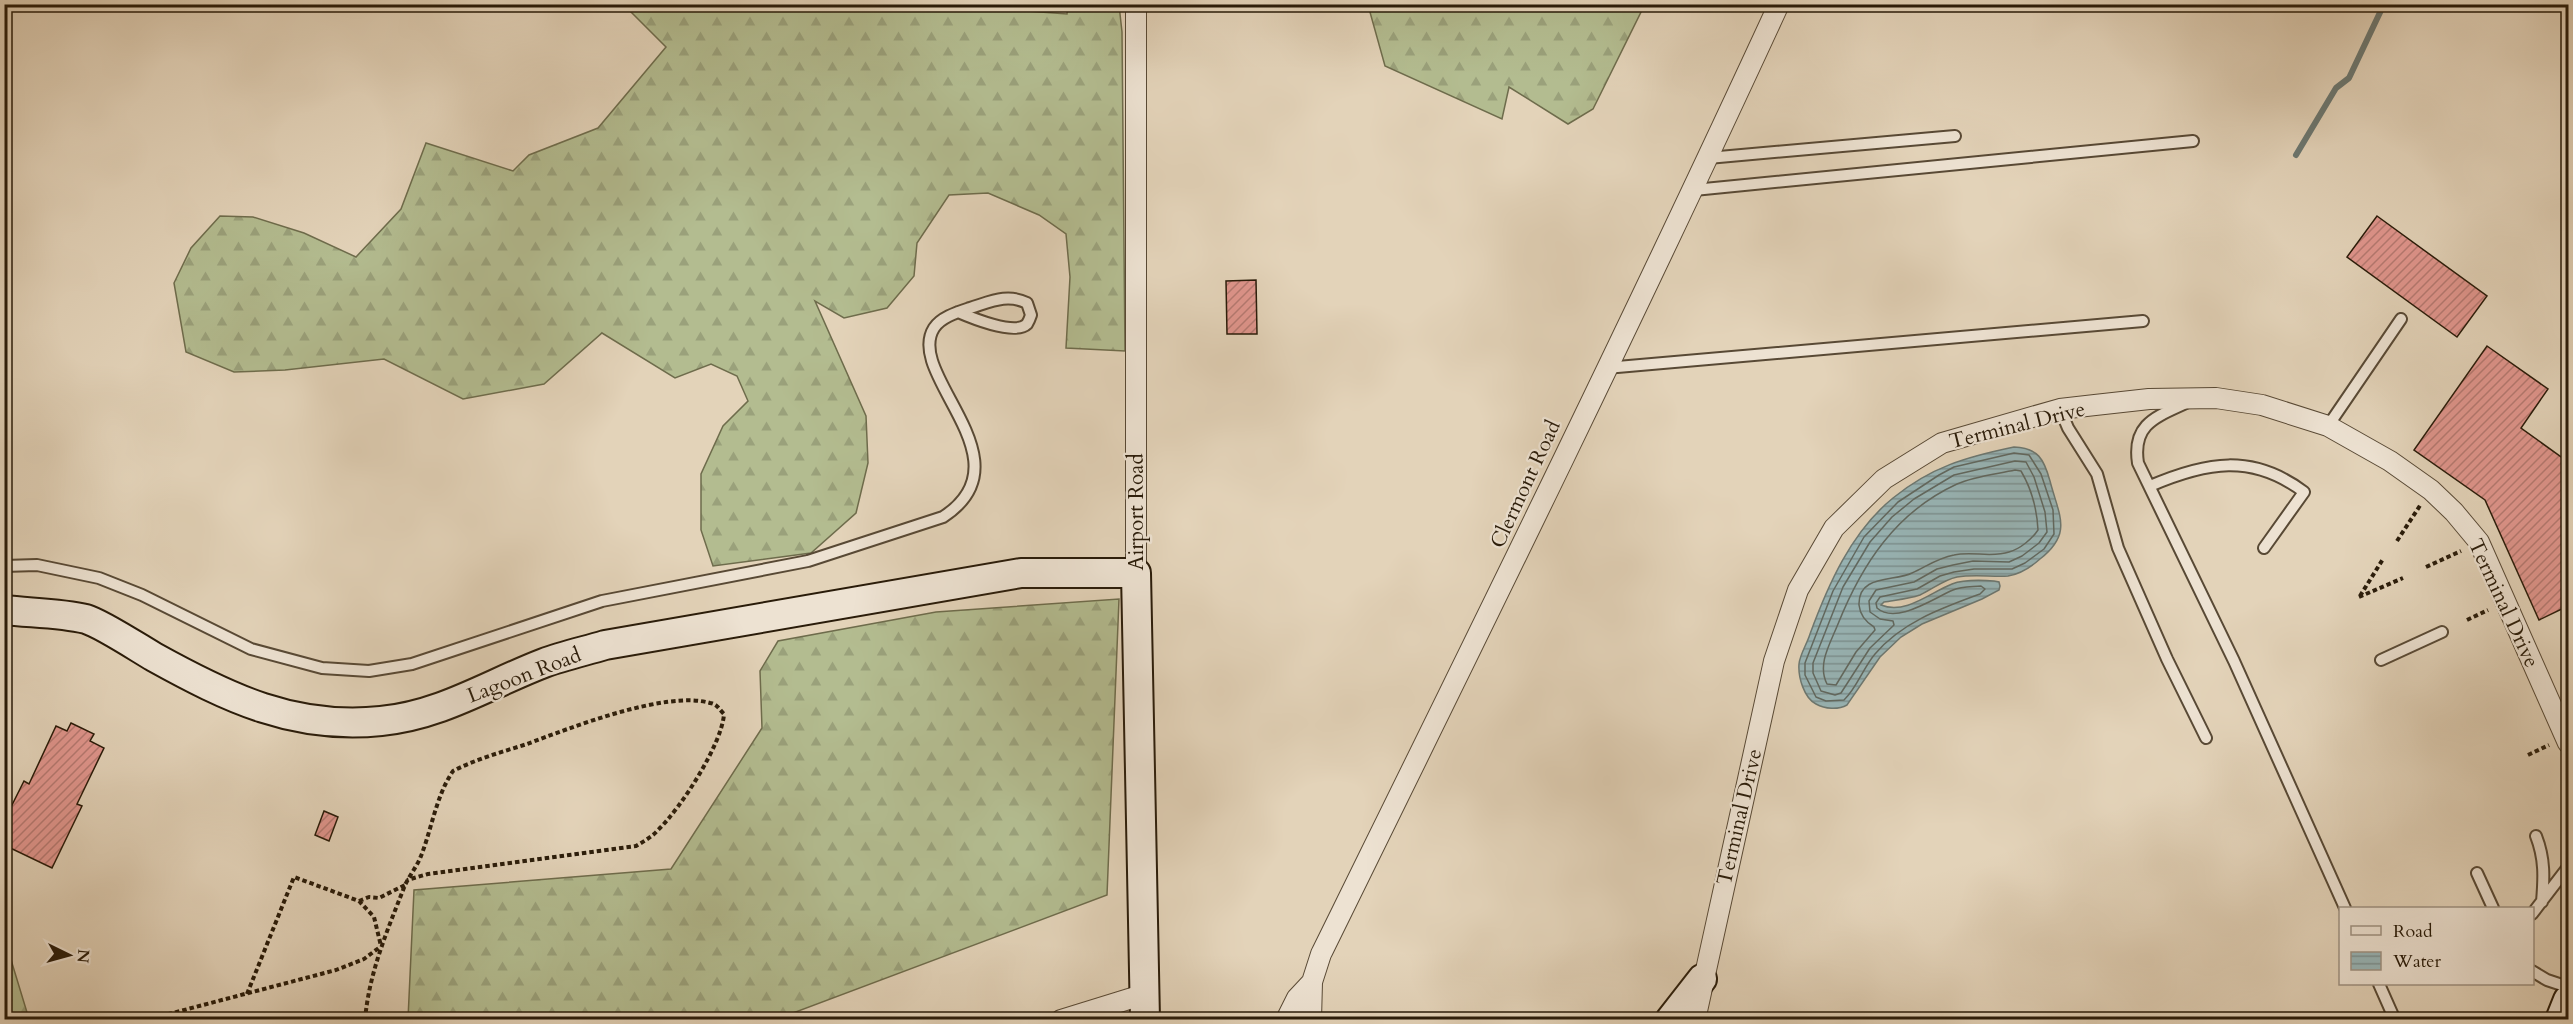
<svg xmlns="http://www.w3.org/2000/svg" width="2573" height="1024" font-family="Cardo,serif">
<defs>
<pattern id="forest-firs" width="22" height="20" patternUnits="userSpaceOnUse" patternTransform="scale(1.5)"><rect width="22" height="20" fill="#b3bc90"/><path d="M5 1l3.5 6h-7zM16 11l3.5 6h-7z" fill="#9aa17b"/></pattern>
<pattern id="water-rules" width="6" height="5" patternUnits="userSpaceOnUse" patternTransform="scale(1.5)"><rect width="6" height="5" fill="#98b6b8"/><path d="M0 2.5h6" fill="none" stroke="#7c9394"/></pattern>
<pattern id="building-hatch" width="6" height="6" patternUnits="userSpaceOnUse" patternTransform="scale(1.5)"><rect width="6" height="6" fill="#e1968e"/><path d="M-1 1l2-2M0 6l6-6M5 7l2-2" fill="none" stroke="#b67a72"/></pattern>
</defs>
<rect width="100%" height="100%" fill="#e3d3b9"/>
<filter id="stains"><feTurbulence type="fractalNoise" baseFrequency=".00333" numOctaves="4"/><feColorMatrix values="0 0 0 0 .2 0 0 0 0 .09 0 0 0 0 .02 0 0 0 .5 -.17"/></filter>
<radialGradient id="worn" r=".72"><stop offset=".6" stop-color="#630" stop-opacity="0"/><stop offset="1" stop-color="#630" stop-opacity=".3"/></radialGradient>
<!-- forest -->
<path fill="url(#forest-firs)" stroke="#6e6c4c" stroke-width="1.5" d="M1629,4L1642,10L1593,109L1568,124L1509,87L1502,119L1385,66L1368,5Z
M1008,5L1012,10L1067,14L1068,5H1119L1122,32L1125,351L1066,348L1070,277L1066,234L1039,215L988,193L949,195L917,243L914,276L887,308L844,318L815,301L866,416L868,463L856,513L811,553L713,566L701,530V474L723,426L748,401L737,376L711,364L675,378L602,333L544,384L463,399L384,359L285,370L234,372L186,352L174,283L191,248L220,216L253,217L304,233L356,257L401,209L426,143L513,171L529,155L598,128L666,47L624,5Z
M1119,599L1107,895L777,1019H408L414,890L671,869L762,728L760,671L778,641L936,612Z
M4,940H5L29,1019H5Z"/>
<!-- water -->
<path fill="url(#water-rules)" stroke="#6c7872" stroke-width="1.5" d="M2014,447C2038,448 2044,459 2050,481C2059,516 2073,533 2040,559C2031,567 2020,574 2008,576C1991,577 1974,574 1957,577C1943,580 1933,589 1920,595C1908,599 1895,600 1884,602L1881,605C1906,615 1931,592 1952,584C1965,579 1981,580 1994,581L1999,582L2000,586L1999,590L1982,599L1922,624L1901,637L1880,657L1847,705C1838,710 1825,709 1816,704C1804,698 1798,677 1799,664C1800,654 1807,644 1810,634C1828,585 1851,532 1893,498C1931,467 1966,457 2014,447Z"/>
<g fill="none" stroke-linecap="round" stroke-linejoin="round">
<!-- shore -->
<path stroke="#606860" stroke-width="1.5" d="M2014,453L2029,455L2041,474L2053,510L2054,534L2044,549L2025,563L2012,569H1974L1954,572L1940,576L1917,589L1880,597L1876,603L1877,608C1896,625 1934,598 1953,590C1962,586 1972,587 1981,586L1985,589L1980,594C1942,608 1902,622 1875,654C1863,668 1857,688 1844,700L1826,701L1816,697L1805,675V663L1833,591L1864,537L1898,502L1939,475L1954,467Z
M2015,461L2026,462L2034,477L2045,512L2047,532L2039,543L2022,556L2009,562L1973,561L1953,565L1937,569L1914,582L1876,590L1869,601L1870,612L1880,619L1893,621L1894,625L1870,648L1841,693L1835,695L1821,691L1813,673V663L1843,587L1870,542L1892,517L1914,499L1954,475Z
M2015,470L2021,471C2031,488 2037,510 2038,530C2032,539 2020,549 2009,552C1992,558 1972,551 1954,555C1938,558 1927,566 1912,573C1894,582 1858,574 1859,605C1860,615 1866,622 1874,627L1875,630L1856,652L1836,685L1827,684C1817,664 1830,644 1838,624C1862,564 1896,512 1957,484C1975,476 1997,474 2015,470Z"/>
<!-- stream -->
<path stroke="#6c7872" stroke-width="6" d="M2296,155L2336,88L2349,78L2384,4"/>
</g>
<!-- building -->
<path fill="url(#building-hatch)" stroke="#291b09" stroke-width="1.5" d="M2377,216L2487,296L2457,337L2347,257Z
M1256,280L1257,334H1227L1226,281Z
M2487,346L2548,389L2521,428L2568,462V606L2539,620L2485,500L2414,450Z
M71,723L94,734L90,741L104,748L77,804L82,806L52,868L4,845V821L24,781L29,784L56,726L67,731Z
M324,811L338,817L329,841L315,835Z"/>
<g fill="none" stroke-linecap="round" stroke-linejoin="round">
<defs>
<path id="lane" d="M1708,158L1955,136
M1694,190L2193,141
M1606,368L2143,321
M2186,403C2156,417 2132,424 2138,463L2234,661L2345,908
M2060,409L2068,428L2097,474L2118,548L2167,659L2206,738
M2328,426L2401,319
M2150,486C2206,462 2252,453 2304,492L2264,548
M4,566L37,565L99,578L142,595L251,649L322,668L369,671L412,664L602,601L808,561L943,517C1031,460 904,375 934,328C941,317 958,312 970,308C990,302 1007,293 1027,303L1031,315C1030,318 1029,321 1027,324C1015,336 972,318 958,312
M2381,660L2442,632
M2536,836C2545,859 2544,878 2542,902
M2477,873L2493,908
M2532,914L2568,867
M2532,971L2547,980L2568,987
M2379,984L2395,1020"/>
<path id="street" d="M1136,4V573
M1061,1020L1145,994
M1286,1020L1297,998L1312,982
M1311,1020L1312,982L1321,954C1476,639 1632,323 1779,4
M1695,1020L1774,661L1798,590L1834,528L1884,479L1942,443L2060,409L2095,405L2149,399L2216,398L2262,405L2328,426L2390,461L2431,490L2454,512L2479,542L2568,743"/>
<path id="secondary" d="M4,610C31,613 61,613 86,619C102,624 137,647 154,657C228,698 294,730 381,721C442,715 489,684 544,663C563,656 585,651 605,645L1021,573H1136L1145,1020
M1670,1020L1702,979
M2560,1020L2568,1000"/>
</defs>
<!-- lane casing -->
<use href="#lane" stroke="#584935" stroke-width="14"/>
<!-- street casing -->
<use href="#street" stroke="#584935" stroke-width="22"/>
<!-- secondary casing -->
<use href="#secondary" stroke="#291b09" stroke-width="32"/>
<!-- path -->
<path stroke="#291b09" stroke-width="4" stroke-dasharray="4.5 3" stroke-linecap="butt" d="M2397,541L2421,504
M2426,567L2461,551
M2360,596L2383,559
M2359,597L2403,578
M2467,620L2488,610
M2528,755L2549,745
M359,901L369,897L379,898L405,885
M247,994L294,877L359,901L374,917L381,946
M146,1020L336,970L364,959L380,947
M365,1020C369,972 388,929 405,885C410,875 417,866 421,856C432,828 436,796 453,771C476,759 502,752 527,744C570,728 666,690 710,703C717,704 719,709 724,714C722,744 681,808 658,830C652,837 644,841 636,846L428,874L407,880"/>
<!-- lane -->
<use href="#lane" stroke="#ede2d2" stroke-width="10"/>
<!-- street -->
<use href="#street" stroke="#ede2d2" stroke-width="20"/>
<!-- secondary -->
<use href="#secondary" stroke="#ede2d2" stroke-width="28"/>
</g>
<g text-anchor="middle" stroke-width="4.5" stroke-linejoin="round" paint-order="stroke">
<!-- street labels -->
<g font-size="21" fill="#291b09" stroke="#ede2d2">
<text transform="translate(2017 425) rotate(-14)" y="7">Terminal Drive</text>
<text transform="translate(1525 484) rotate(-65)" y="7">Clermont Road</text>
<text transform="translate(1136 512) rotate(-90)" y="7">Airport Road</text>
<text transform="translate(2504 603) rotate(65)" y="7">Terminal Drive</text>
<text transform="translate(524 675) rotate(-21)" y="7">Lagoon Road</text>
<text transform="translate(1739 817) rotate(-77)" y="7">Terminal Drive</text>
</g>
</g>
<!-- margin -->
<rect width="2573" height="1024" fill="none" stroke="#e3d3b9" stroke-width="24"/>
<rect x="6" y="6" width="2561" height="1012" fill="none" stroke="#291b09" stroke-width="3"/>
<rect x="12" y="12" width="2549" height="1000" fill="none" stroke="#291b09" stroke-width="1.5"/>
<!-- legend -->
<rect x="2339" y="907" width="195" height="78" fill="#ede2d2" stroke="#9f9282" stroke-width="1.5"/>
<rect x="2351" y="926" width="30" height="9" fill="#ede2d2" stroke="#9f9282" stroke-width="1.5"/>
<text x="2393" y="937" font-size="18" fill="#291b09">Road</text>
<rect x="2351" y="952" width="30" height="18" fill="url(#water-rules)" stroke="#9f9282" stroke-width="1.5"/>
<text x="2393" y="967" font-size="18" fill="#291b09">Water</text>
<!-- north arrow -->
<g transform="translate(69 955) rotate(95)" stroke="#ede2d2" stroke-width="4.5" paint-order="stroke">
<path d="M0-4.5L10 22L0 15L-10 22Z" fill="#291b09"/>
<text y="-9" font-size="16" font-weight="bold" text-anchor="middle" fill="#291b09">N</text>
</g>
<rect width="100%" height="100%" filter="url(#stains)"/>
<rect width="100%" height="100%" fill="url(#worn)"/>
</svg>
